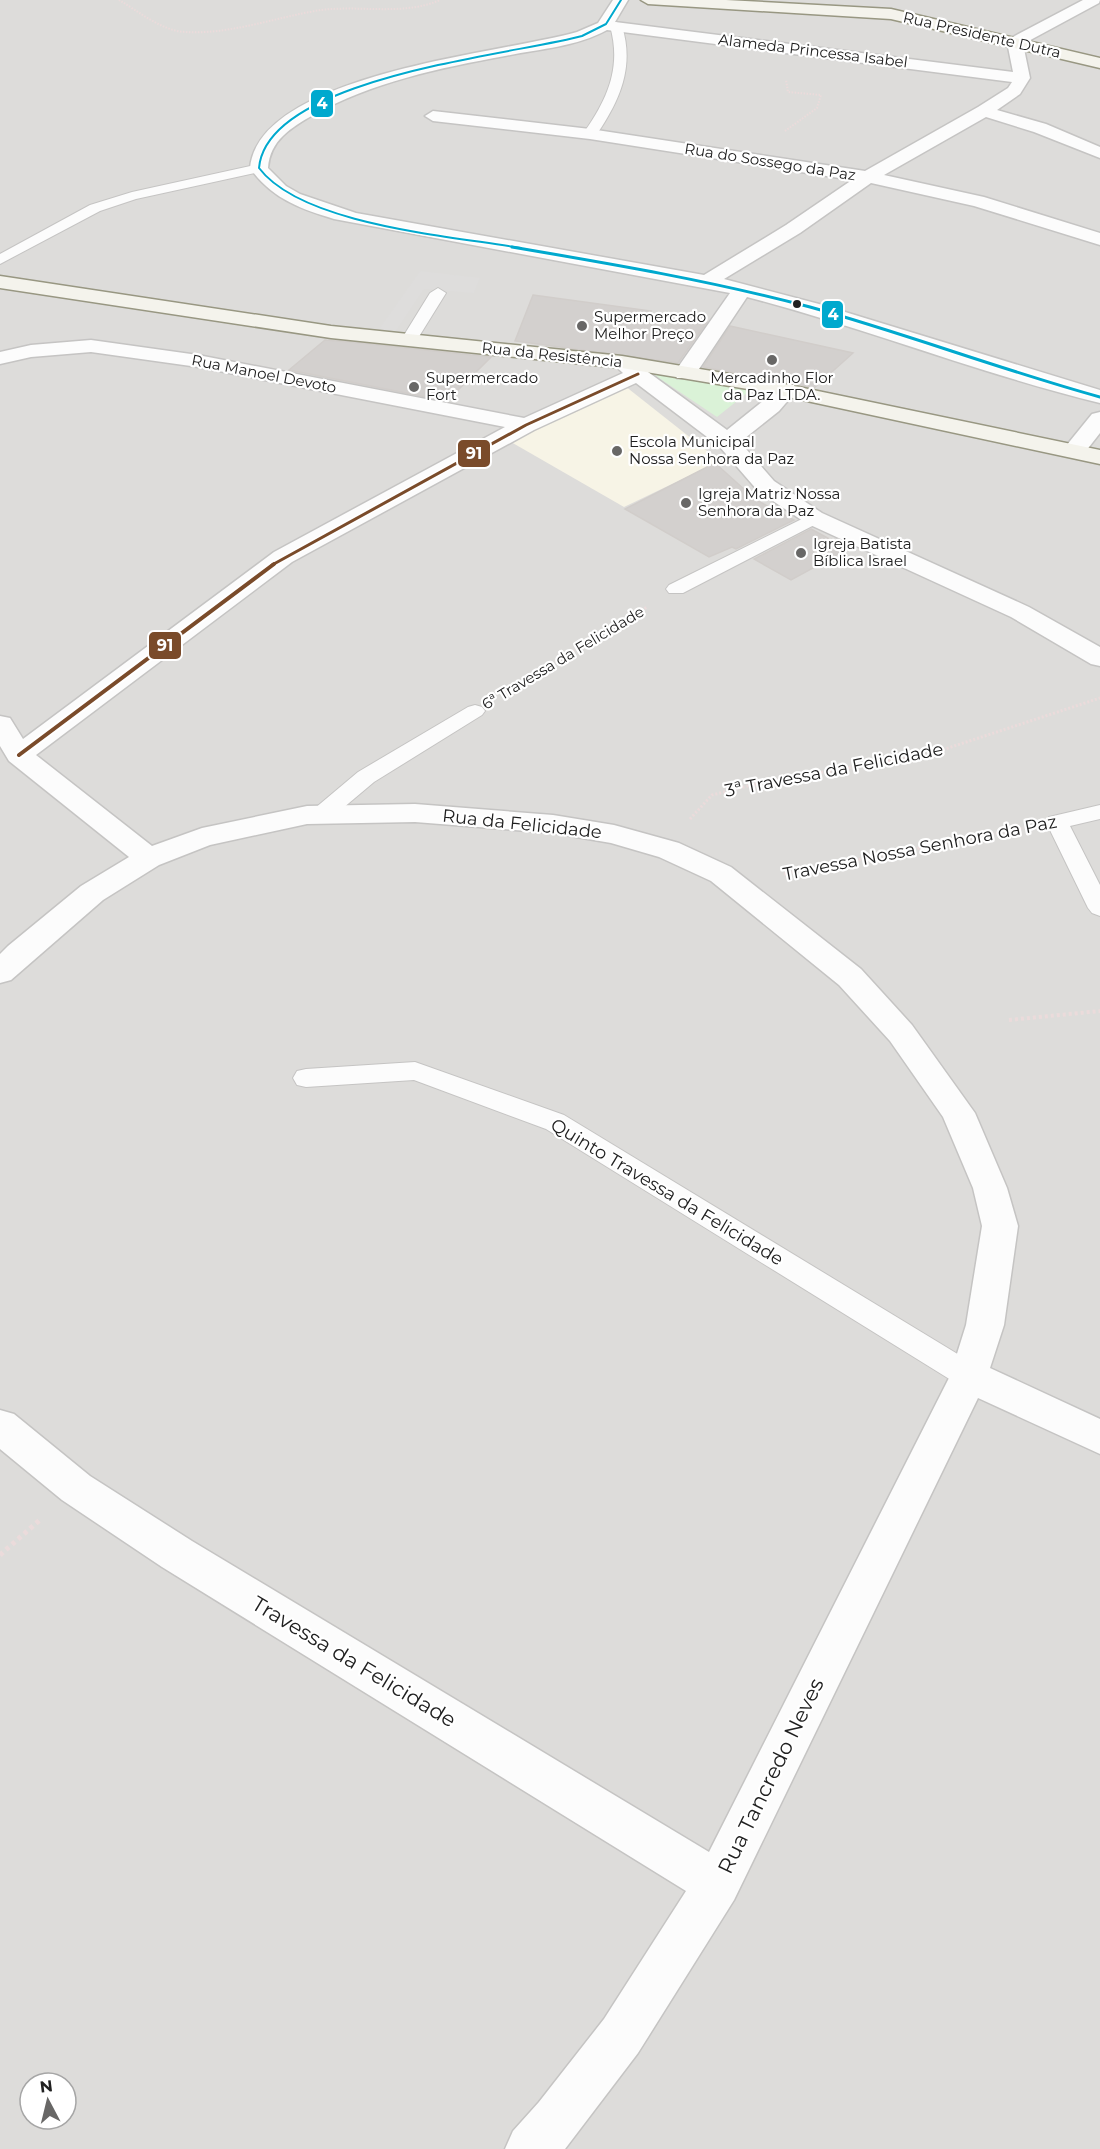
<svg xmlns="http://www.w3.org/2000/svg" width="1100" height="2149" font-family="Montserrat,sans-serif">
<rect width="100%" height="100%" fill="#eeece9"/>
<!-- residential -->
<path fill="#dddcda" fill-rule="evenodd" d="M0,0H1100V2149H0ZM30,2083H66V2119H30Z"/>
<!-- education -->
<path fill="#f7f4e6" d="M625,386L720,461L624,507L511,442Z"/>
<!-- park -->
<path fill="#daf2d7" d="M647,370L752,389L717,417Z"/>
<!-- parking -->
<path fill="#dedddc" d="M420,271L480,278L474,293L424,289L396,331L379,329Z"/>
<!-- building -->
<path fill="#d3d0ce" stroke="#d1cdca" stroke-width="1.5" d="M533,295L651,311L649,314L707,322L678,363L515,341Z
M730,326L853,353L814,388L703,367Z
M325,340L351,342L491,357L447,401L289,370Z
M715,463L756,500L794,520L736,549L732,547L709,557L625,509Z
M811,529L848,549L791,580L754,559Z"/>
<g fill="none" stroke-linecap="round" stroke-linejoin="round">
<defs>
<path id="lane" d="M616,22L622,26C635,68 619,102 595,137L590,138L583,134C607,100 622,68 610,26Z
M259,164L266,168L264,171L136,199L100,211L0,264V254L90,205L132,192Z
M438,288L446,293L415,343L409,345L403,343L401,340L430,293Z
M814,513L820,514L823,518L820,522L683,593H669L666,589L669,585Z
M475,705L482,707L485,711L482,715L374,782L330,819H314L311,814L314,809L358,772L468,707Z
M1100,805V819L1070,826L1100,885V916L1092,913L1088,908L1046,822L1049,817Z
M415,1062L564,1115L979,1367L984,1376L979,1385L969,1388L959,1385L546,1129L414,1080L306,1087L297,1085L293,1078L297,1071L306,1069Z"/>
<path id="street" d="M613,0H628L615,22L1013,72L1007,42L1009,39L1083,0H1100L1099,3L1023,44L1030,78L1020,94L997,110L1046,124L1100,147V158L1034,132L986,117L884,175L984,197L1100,233V245L974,206L871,183L800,233L724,279L819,304L1100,390V403C981,374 866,328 747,297L693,378H677L674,373L730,293L334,219C300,209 271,198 250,168C259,73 505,53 577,32L598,23ZM607,30L1012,82L1008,88L978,107L865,171L590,129L433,111L425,116L433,121L590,139L852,180L786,225L704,275L356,213L300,194L286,186L268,168C270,140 291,128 313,115C373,82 439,68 505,56C539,49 576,47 607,30Z
M91,340L198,355L524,418L623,373L611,362L615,358H629L727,430L763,401L778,385H794L797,390L779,411L740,442L774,481L822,513L1029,607L1100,647V666L1091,664L1011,617L806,523L758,491L719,446L636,383L534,430L292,562L36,755L152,846L202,828L307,806L415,804L553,815L614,825L679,843L731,867L861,969L912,1025L975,1113L1007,1188L1018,1226L1004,1325L990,1368L1100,1419V1454L978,1398L734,1900L638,2053L565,2149H505L513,2131L539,2102L604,2019L686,1891L162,1567L62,1500L0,1449V1410L14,1414L90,1476L192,1541L709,1852L950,1376L966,1325L982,1226L973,1188L943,1117L890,1041L839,985L711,881L659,857L611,843L553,833L415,822L307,824L210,845L159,865L103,900L11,980L0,983V954L8,946L81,886L129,857L9,761L0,746V716L10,718L23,739L274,552L505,427L198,367L91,352L31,357L0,364V352L31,345Z
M1100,412V433L1082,456H1066L1063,451L1066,446L1092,414Z"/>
<path id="secondary" d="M641,0H726L891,9L1100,58V68L891,19L648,4Z
M0,276L331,326L622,356L765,380L1100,450V464L765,392L622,368L331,338L0,288Z"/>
</defs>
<!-- lane casing -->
<use href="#lane" stroke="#c5c4c3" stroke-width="2"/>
<!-- street casing -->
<use href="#street" stroke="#c5c4c3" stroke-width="3"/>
<!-- secondary casing -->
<use href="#secondary" stroke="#989782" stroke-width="3"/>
<!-- path-far3 -->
<path stroke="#ebdbdb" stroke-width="2" stroke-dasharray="1.5 1.5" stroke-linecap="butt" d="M119,0C138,11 162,31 185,32C230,35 276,17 321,10C360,5 404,16 440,0
M785,131L817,108L821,95L788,92L786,80"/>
<!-- path-far2 -->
<path stroke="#ebdbdb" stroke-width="3" stroke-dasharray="2 2" stroke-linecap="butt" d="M504,693L647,607
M690,819L712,795L756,784L933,753L1100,698
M784,874L1024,828"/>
<!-- path-far1 -->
<path stroke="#ebdbdb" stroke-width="4" stroke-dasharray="3 3" stroke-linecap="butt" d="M1009,1020L1100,1011"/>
<!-- path -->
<path stroke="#ebdbdb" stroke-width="5" stroke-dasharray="4 4" stroke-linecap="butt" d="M0,1555L42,1518"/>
<!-- lane -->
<use href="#lane" fill="#fcfcfc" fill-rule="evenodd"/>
<!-- street -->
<use href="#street" fill="#fcfcfc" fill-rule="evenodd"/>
<!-- secondary -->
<use href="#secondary" fill="#f4f3ec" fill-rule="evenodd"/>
<defs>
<path id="bus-1-far1" d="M521,248C451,236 302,225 259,168C267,77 513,55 582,36L606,24L621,0"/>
<path id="bus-1" d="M512,247C612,264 712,281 810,307C907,334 1002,370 1100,397"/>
<path id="bus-2-far1" d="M272,565L526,425L638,374"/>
<path id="bus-2" d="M19,755L274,564"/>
</defs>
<!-- bus-1-far1 casing -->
<use href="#bus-1-far1" stroke="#fff" stroke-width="4.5"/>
<!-- bus-1 casing -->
<use href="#bus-1" stroke="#fff" stroke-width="6"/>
<!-- bus-2-far1 casing -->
<use href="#bus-2-far1" stroke="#fff" stroke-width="6"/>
<!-- bus-2 casing -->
<use href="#bus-2" stroke="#fff" stroke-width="8"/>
<!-- bus-1-far1 -->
<use href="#bus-1-far1" stroke="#00a9ce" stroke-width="2"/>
<!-- bus-1 -->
<use href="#bus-1" stroke="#00a9ce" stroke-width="3"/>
<!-- bus-2-far1 -->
<use href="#bus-2-far1" stroke="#7a4b2a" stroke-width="3"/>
<!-- bus-2 -->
<use href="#bus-2" stroke="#7a4b2a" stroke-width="4"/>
</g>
<!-- markers -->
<circle fill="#202020" stroke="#fff" stroke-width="2" cx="797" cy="304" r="5"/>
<g fill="#686766" stroke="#fff" stroke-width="2">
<circle cx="582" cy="326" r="6"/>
<circle cx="772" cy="360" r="6"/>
<circle cx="414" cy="387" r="6"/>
<circle cx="617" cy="451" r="6"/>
<circle cx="686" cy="503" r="6"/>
<circle cx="801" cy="553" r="6"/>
</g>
<g text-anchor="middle" stroke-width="4.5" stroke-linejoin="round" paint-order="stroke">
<!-- far-street labels -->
<g font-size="15" fill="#202020" stroke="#fff">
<text transform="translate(982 35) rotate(13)" y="5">Rua Presidente Dutra</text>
<text transform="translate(813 51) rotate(7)" y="5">Alameda Princessa Isabel</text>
<text transform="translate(770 162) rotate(9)" y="5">Rua do Sossego da Paz</text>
<text transform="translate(552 355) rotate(6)" y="5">Rua da Resistência</text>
<text transform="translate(264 374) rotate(11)" y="5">Rua Manoel Devoto</text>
<text transform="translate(563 658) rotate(-31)" y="5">6ª Travessa da Felicidade</text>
</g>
<!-- far-poi labels -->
<g font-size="15" fill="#202020" stroke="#fff" text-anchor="start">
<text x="594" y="322">Supermercado<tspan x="594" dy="17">Melhor Preço</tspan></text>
<text x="426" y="383">Supermercado<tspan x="426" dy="17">Fort</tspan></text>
<text x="772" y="383" text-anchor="middle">Mercadinho Flor<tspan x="772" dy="17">da Paz LTDA.</tspan></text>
<text x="629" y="447">Escola Municipal<tspan x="629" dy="17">Nossa Senhora da Paz</tspan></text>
<text x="698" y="499">Igreja Matriz Nossa<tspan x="698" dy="17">Senhora da Paz</tspan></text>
<text x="813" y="549">Igreja Batista<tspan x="813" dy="17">Bíblica Israel</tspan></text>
</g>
<!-- street labels -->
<g font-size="18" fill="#202020" stroke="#fff">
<text transform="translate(834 770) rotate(-11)" y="6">3ª Travessa da Felicidade</text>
<text transform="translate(522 824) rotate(6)" y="6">Rua da Felicidade</text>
<text transform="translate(920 848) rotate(-11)" y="6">Travessa Nossa Senhora da Paz</text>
<text transform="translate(667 1192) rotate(31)" y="6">Quinto Travessa da Felicidade</text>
</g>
<!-- near-street labels -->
<g font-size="21" fill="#202020" stroke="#fff">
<text transform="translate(354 1662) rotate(31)" y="7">Travessa da Felicidade</text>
<text transform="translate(771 1776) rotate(-64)" y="7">Rua Tancredo Neves</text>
</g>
</g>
<g stroke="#fff" stroke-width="2">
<rect x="310" y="89" width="24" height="29" rx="6" fill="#00a9ce"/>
<rect x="821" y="300" width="23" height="29" rx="6" fill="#00a9ce"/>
<rect x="457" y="439" width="34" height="29" rx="6" fill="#7a4b2a"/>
<rect x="148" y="631" width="34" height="29" rx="6" fill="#7a4b2a"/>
</g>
<g font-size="16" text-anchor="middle" font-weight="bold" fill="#fff">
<text x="322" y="109">4</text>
<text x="833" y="320">4</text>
<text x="474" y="459">91</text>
<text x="165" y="651">91</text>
</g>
<!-- north arrow -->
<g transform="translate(48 2101) rotate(353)"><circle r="28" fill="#ffffff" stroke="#a6a6a6" stroke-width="1.5"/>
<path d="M0-4.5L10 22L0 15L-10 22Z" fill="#686766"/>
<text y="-9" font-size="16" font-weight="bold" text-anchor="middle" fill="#202020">N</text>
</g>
</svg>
